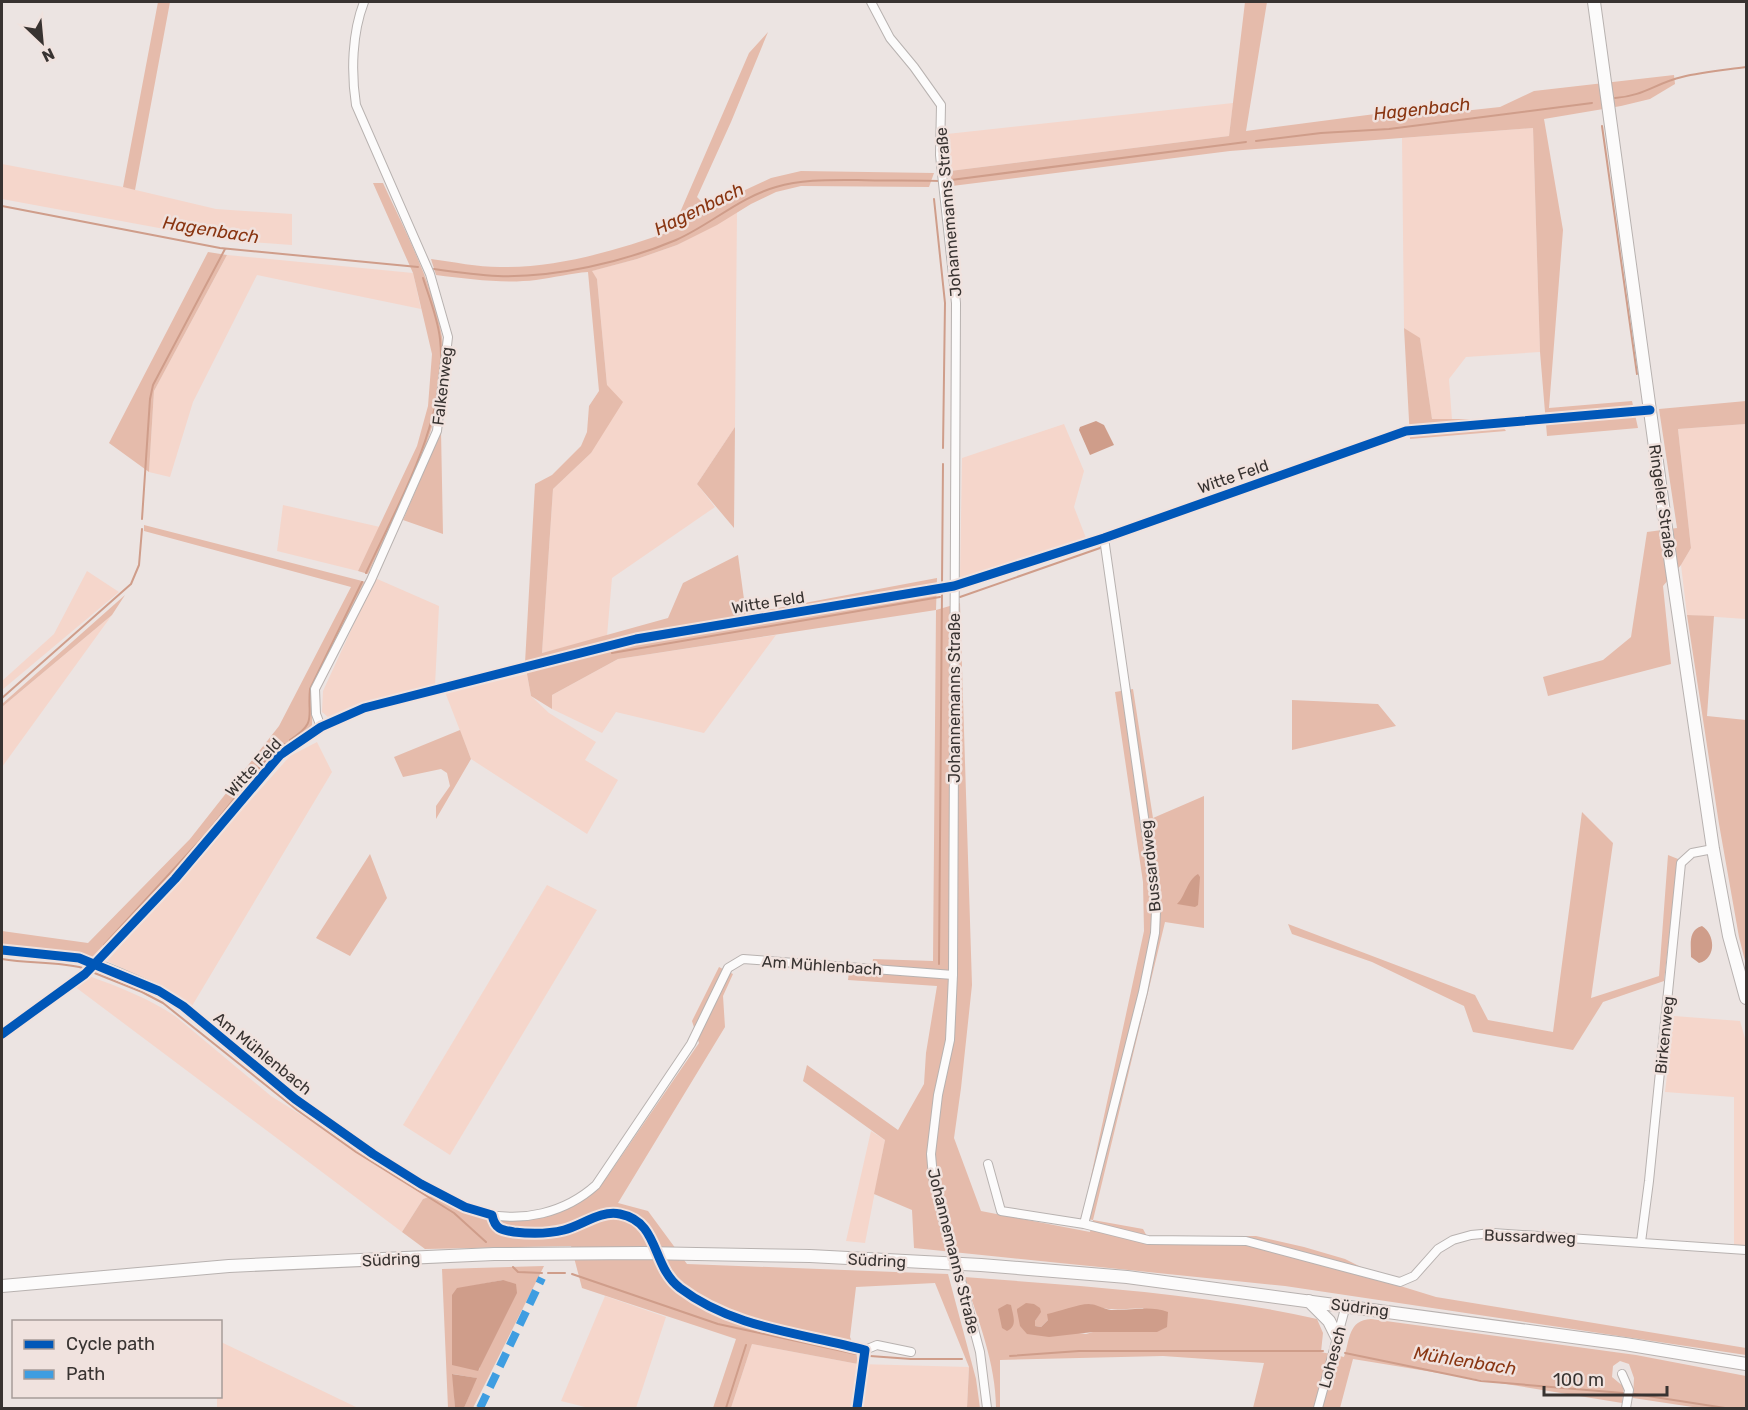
<svg xmlns="http://www.w3.org/2000/svg" width="1748" height="1410" font-family="Rubik,sans-serif">
<rect width="100%" height="100%" fill="#ece4e2"/>
<!-- green -->
<path fill="#f5d6cb" d="M1233,103L1229,136L950,171L947,154V134Z
M1533,128L1540,352L1466,357L1449,379L1452,420H1432L1420,339L1404,328L1402,138Z
M2,164L123,187L216,209L292,214V245L224,240L2,199Z
M737,212L735,427L697,484L715,507L612,578L607,636L542,653L553,489L591,453L607,385L597,279L591,271L637,259L677,245Z
M227,255L413,273L421,309L257,275L193,402L170,477L149,472L154,391Z
M1064,424L1084,471L1074,507L1086,538L960,578L962,458Z
M1746,424V619L1687,615L1681,565L1691,548L1678,429Z
M283,505L380,527L358,571L277,551Z
M87,571L119,592L2,690V681L54,634Z
M375,578L439,606L435,685L364,705L329,718L322,712L323,691Z
M112,615L2,767V707Z
M776,635L704,733L616,712L602,733L552,709V695L618,659Z
M527,674L531,696L549,713L596,742L585,760L618,780L587,834L471,759L445,692Z
M317,742L332,772L192,1006L172,992L107,961L290,756Z
M547,885L597,910L450,1155L403,1125Z
M89,976C119,987 148,998 175,1016L271,1096L398,1176L434,1195L423,1199L402,1232L74,986Z
M1674,1016L1740,1021L1746,1042V1245H1734V1097L1665,1092Z
M871,1131L885,1140L865,1243L846,1241Z
M605,1296L666,1317L636,1408H589L561,1401Z
M221,1342L358,1408H217V1397L220,1396Z
M752,1344L858,1364L969,1367L967,1408H731Z"/>
<!-- forest -->
<path fill="#e5bbab" fill-rule="evenodd" d="M158,2H170L135,190L123,187Z
M1245,2H1267L1246,131L1398,111L1426,115L1500,107L1534,91L1674,75L1675,84L1650,99L1621,106L1544,119L1563,230L1549,408L1632,401L1638,428L1547,436L1540,352L1533,128L1230,151L952,186L950,171L1229,136Z
M768,32L731,122L697,197L711,211L743,191L771,178L801,171L934,173L929,187L801,186L776,192L751,204L717,225L677,245L637,259L592,271L597,279L607,385L623,402L591,453L553,489L542,653L668,618L683,583L738,555L746,614L937,578L936,610L960,603L972,985L961,1088L954,1138L981,1211L1090,1232L1093,1220L1082,1218L1144,931L1143,882L1115,692L1133,689L1153,818L1204,796V928L1165,922L1093,1220L1143,1229L1151,1244H1195L1197,1236H1256L1304,1247L1345,1259L1397,1285L1436,1297L1746,1348V1355L1285,1286L914,1248L912,1210L874,1194L885,1140L803,1081L807,1065L898,1130L924,1084L926,1053L937,986L848,980L849,972L871,974L873,959L933,961L936,610L618,659L552,695V709L531,696L525,663L535,484L552,475L581,446L587,432L589,406L599,391L588,272C571,273 553,278 536,280C503,284 469,279 436,275L431,259C454,262 477,267 500,267C559,268 617,250 672,231L749,53Z
M373,183H383C406,233 433,283 442,337C454,411 399,508 368,574L358,571L417,446L428,406L432,354L413,273Z
M208,252L227,255L154,391L149,472L109,443Z
M1404,328L1420,338L1432,419H1497L1506,431L1410,439Z
M1746,401V424L1678,429L1691,548L1681,565L1663,586L1671,664L1548,696L1543,677L1603,660L1631,637L1647,532L1677,528L1659,409Z
M735,427L734,528L697,484Z
M441,431L443,534L403,520Z
M144,525L366,582L313,689L312,725L307,732L276,754L171,876L93,958L2,948V931L88,943L190,839L279,726L351,587L144,531Z
M125,595L112,615L2,707V704Z
M1687,615L1714,616L1707,716L1746,720V965L1739,937L1719,824Z
M1292,700L1378,704L1396,726L1292,750Z
M460,730L471,759L436,819V806L450,786L447,773L441,769L403,777L394,757Z
M1582,812L1613,843L1591,998L1659,976L1668,855L1678,859L1664,981L1603,1002L1573,1050L1473,1032L1464,1006L1372,962L1292,934L1288,924L1475,995L1488,1020L1553,1032Z
M370,854L387,898L350,956L316,938Z
M719,967L733,974L723,996L725,1027L618,1203L648,1211L687,1264L948,1274L976,1379L980,1408H967L969,1367L935,1283L856,1287L850,1337L856,1351L858,1364L752,1344L731,1408H713L736,1339L582,1288L571,1246L425,1249L402,1232L423,1199L434,1195C449,1202 465,1211 480,1217C489,1219 500,1218 508,1218C548,1220 580,1207 607,1177L699,1043L692,1021Z
M544,1266L473,1408H464L476,1378L453,1374L455,1408H448L442,1269ZM503,1280L479,1370L457,1289Z
M964,1277C1082,1286 1201,1293 1317,1319L1323,1333L1321,1352L1344,1357C1350,1340 1348,1320 1371,1319L1636,1355L1746,1376V1408H1699L1633,1398L1634,1378L1629,1364L1620,1361L1613,1366L1612,1377L1624,1387L1622,1403L1353,1359L1340,1408H1253L1264,1363L1163,1356L1000,1360V1408H996C996,1364 978,1319 964,1277ZM1090,1304C1107,1312 1124,1309 1143,1308L1157,1332H1093L1086,1334L1020,1326L1040,1312L1035,1321V1326L1041,1327L1048,1320Z"/>
<!-- water -->
<path fill="#cf9d8a" d="M1096,421L1104,425L1114,445L1090,455L1079,430L1080,427Z
M1198,874L1200,877L1198,905L1195,907L1177,904C1185,897 1187,880 1198,874Z
M1702,926C1716,935 1716,959 1699,963L1691,957C1691,944 1688,930 1702,926Z
M503,1280L516,1284L517,1293L478,1371L452,1365V1295L457,1288Z
M1026,1303L1034,1304L1040,1308L1041,1312L1035,1321V1326L1041,1327L1048,1320L1047,1314C1058,1312 1078,1304 1089,1304C1096,1304 1104,1309 1111,1310C1131,1311 1149,1305 1168,1312L1167,1327L1157,1332H1093L1049,1337L1027,1334L1020,1326L1017,1311V1309Z
M1007,1304L1011,1305C1013,1316 1018,1326 1007,1331L1002,1328L998,1309Z
M452,1374L477,1378L464,1408H455Z"/>
<g fill="none" stroke-linecap="round" stroke-linejoin="round">
<!-- stream -->
<path stroke="#cf9d8a" stroke-width="2" d="M1615,98C1644,96 1656,83 1682,77C1702,72 1725,70 1746,67
M1602,126L1637,374
M1256,141L1321,133L1389,129L1592,103
M951,180L1246,142
M934,199L945,303L943,448
M2,206L220,248L418,267
M434,269C455,272 476,275 498,276C554,278 624,262 676,240C710,225 740,197 776,187C803,179 830,180 858,180C885,181 912,180 940,181
M142,519L150,399L153,385L225,249
M366,573C398,504 449,417 440,339C438,319 429,297 423,278
M942,584L943,464
M960,597L1100,548
M612,653L940,597
M2,698L131,584L139,565L142,529
M290,740C318,722 307,717 310,689L362,582
M104,945L206,834L264,762L285,744
M2,959C29,964 57,961 83,968
M939,964L942,592
M92,972L142,992L163,1003L297,1110L356,1152L454,1213L486,1242
M513,1267L518,1272L542,1273
M548,1273H565
M572,1274L718,1324L856,1354
M1345,1353L1481,1381L1635,1394L1725,1408
M870,1356L911,1359H962
M1010,1356L1079,1351H1323
M726,1408L746,1345"/>
<defs>
<path id="street" d="M871,2L890,38L914,67L941,105L940,155L956,303L953,975L950,1040L938,1095L931,1154L933,1177L949,1243
M1104,538L1153,880L1156,911L1155,933L1143,992L1084,1224L1148,1240L1246,1241L1400,1282L1414,1276L1438,1249L1453,1240L1471,1235L1493,1233L1746,1250
M321,727L316,714L315,689L371,580L437,431L448,337L430,274L356,105C351,72 352,33 364,2
M2,950C27,955 53,953 78,958C98,962 139,981 158,990C186,1005 209,1029 233,1049C297,1101 363,1154 436,1192C451,1200 466,1209 482,1213C522,1223 565,1213 596,1185L691,1044L728,968L743,959L953,975
M2,1034L85,974L175,879L280,755L321,727L364,708L636,639L954,586L1104,538L1406,431L1650,410
M988,1164L1001,1211L1084,1224
M1641,1242L1649,1181L1681,863L1692,853L1713,849
M962,1284L980,1352L987,1408
M1622,1374L1629,1390L1626,1408
M857,1408L865,1350L877,1345L911,1352
M1318,1408L1346,1305"/>
<path id="secondary" d="M1594,2L1671,564L1713,849L1729,936L1746,998
M2,1286L229,1266L494,1254L643,1253L810,1256L981,1265L1127,1277L1625,1344L1746,1364
M1309,1301L1329,1321L1337,1337"/>
</defs>
<!-- street casing -->
<use href="#street" stroke="#b8b2b0" stroke-width="10"/>
<!-- secondary casing -->
<use href="#secondary" stroke="#b8b2b0" stroke-width="14"/>
<!-- street -->
<use href="#street" stroke="#fcfbfb" stroke-width="8"/>
<!-- secondary -->
<use href="#secondary" stroke="#fcfbfb" stroke-width="12"/>
<defs>
<path id="street-bridge" d="M949,1243L962,1284"/>
</defs>
<!-- street-bridge casing -->
<use href="#street-bridge" stroke="#b8b2b0" stroke-width="10" stroke-linecap="butt"/>
<!-- street-bridge -->
<use href="#street-bridge" stroke="#fcfbfb" stroke-width="8"/>
<!-- quiet -->
<path stroke="#3e9de1" stroke-width="8" stroke-dasharray="15 8" stroke-linecap="butt" d="M480,1408L542,1278"/>
<defs>
<path id="cycleway" d="M2,950L79,958L159,991L183,1006L295,1099L373,1154L421,1184L465,1207L492,1215C495,1229 501,1230 514,1232C531,1234 548,1234 564,1230C583,1225 600,1210 620,1214C660,1222 651,1266 680,1288C734,1329 803,1333 865,1350L857,1408
M2,1034L85,974L175,879L280,755L321,727L364,708L636,639L954,586L1104,538L1406,431L1650,410"/>
</defs>
<!-- cycleway casing -->
<use href="#cycleway" stroke="#f0e2de" stroke-width="13"/>
<!-- cycleway -->
<use href="#cycleway" stroke="#0057b8" stroke-width="9"/>
</g>
<g text-anchor="middle" stroke-width="5" stroke-linejoin="round" paint-order="stroke">
<!-- street labels -->
<g font-size="16" fill="#383331" stroke="#f0e2de">
<text transform="translate(948 212) rotate(-95)" y="6">Johannemanns Straße</text>
<text transform="translate(442 386) rotate(-83)" y="6">Falkenweg</text>
<text transform="translate(1233 476) rotate(-19)" y="6">Witte Feld</text>
<text transform="translate(1663 501) rotate(82)" y="6">Ringeler Straße</text>
<text transform="translate(768 602) rotate(-9)" y="6">Witte Feld</text>
<text transform="translate(954 698) rotate(-90)" y="6">Johannemanns Straße</text>
<text transform="translate(253 767) rotate(-47)" y="6">Witte Feld</text>
<text transform="translate(1150 866) rotate(-96)" y="6">Bussardweg</text>
<text transform="translate(822 965) rotate(4)" y="6">Am Mühlenbach</text>
<text transform="translate(1664 1035) rotate(-84)" y="6">Birkenweg</text>
<text transform="translate(263 1053) rotate(39)" y="6">Am Mühlenbach</text>
<text transform="translate(1530 1236) rotate(2)" y="6">Bussardweg</text>
<text transform="translate(954 1251) rotate(76)" y="6">Johannemanns Straße</text>
<text transform="translate(391 1259) rotate(-3)" y="6">Südring</text>
<text transform="translate(877 1260) rotate(3)" y="6">Südring</text>
<text transform="translate(1360 1307) rotate(7)" y="6">Südring</text>
<text transform="translate(1332 1357) rotate(-75)" y="6">Lohesch</text>
</g>
<!-- water labels -->
<g font-size="18" font-style="italic" fill="#893511" stroke="#f0e2de">
<text transform="translate(1422 109) rotate(-6)" y="6">Hagenbach</text>
<text transform="translate(699 209) rotate(-26)" y="6">Hagenbach</text>
<text transform="translate(211 230) rotate(9)" y="6">Hagenbach</text>
<text transform="translate(1465 1361) rotate(9)" y="6">Mühlenbach</text>
</g>
</g>
<!-- border -->
<rect width="1748" height="1410" fill="none" stroke="#383331" stroke-width="6"/>
<!-- legend -->
<rect x="12" y="1320" width="210" height="78" fill="#f0e2de" stroke="#a69c99" stroke-width="1.5"/>
<rect x="24" y="1340" width="30" height="9" fill="#0057b8" stroke="#a69c99" stroke-width="1.5"/>
<text x="66" y="1350" font-size="18" fill="#383331">Cycle path</text>
<rect x="24" y="1370" width="30" height="9" fill="#3e9de1" stroke="#a69c99" stroke-width="1.5"/>
<text x="66" y="1380" font-size="18" fill="#383331">Path</text>
<!-- north arrow -->
<g transform="translate(42 42) rotate(154)" stroke="#f0e2de" stroke-width="4.5" paint-order="stroke">
<path d="M0-4.5L10 22L0 15L-10 22Z" fill="#383331"/>
<text y="-9" font-size="16" font-weight="bold" text-anchor="middle" fill="#383331">N</text>
</g>
<!-- scale -->
<path d="M1544 1386v9h123v-9" fill="none" stroke="#383331" stroke-width="3"/>
<text x="1553" y="1386" font-size="18" fill="#383331" stroke="#f0e2de" stroke-width="4.5" paint-order="stroke">100 m</text>
</svg>
